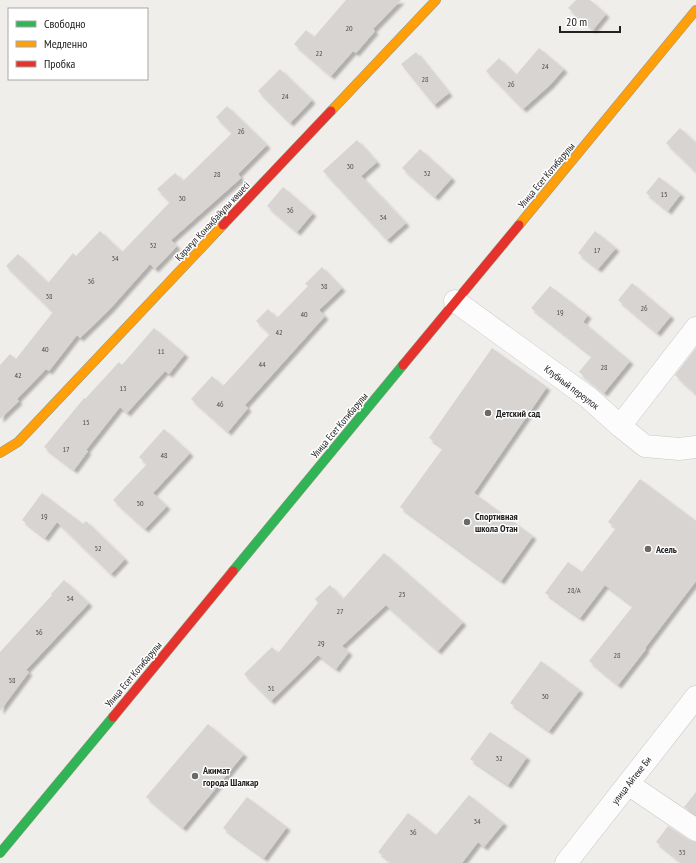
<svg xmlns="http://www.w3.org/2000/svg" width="696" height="863" font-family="'PT Sans Narrow',sans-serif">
<defs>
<filter id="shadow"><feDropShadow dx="3.5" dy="3.5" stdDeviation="1" flood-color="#0004"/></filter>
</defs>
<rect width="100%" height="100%" fill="#f0eeeb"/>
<!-- building -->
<path fill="#d7d4d2" filter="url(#shadow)" d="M346,0H401L373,29L375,31L356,53L353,51L331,76L294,44L306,30L314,37Z
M576,0H590L606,14L593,30L568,8Z
M539,48L564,69L550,85L523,109L486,71L499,58L516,75Z
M416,52L449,93L434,105L401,64Z
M280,69L312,100L290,123L258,91Z
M227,106L267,145L238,174L241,178L171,240L177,246L155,269L150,264L110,309L80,338L77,335L49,371L46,369L17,399L19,401L0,419V365L10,354L16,359L53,312L6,266L18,254L48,283L73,253L76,256L100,231L122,252L170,202L157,189L175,173L183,181L232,133L216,117Z
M680,128L696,143V172L666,143Z
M357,140L377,162L361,176L406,223L387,240L323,171Z
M420,149L452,178L435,197L402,168Z
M659,177L681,194L668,211L646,193Z
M283,187L313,213L297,232L267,206Z
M595,231L616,248L598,269L578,253Z
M322,267L342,288L319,310L325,316L245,405L248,408L228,432L191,399L212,376L223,386L270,334L256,321L268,309L277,318L308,286L305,284Z
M632,283L671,316L657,333L618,300Z
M550,286L588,315L583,322L630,361L604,393L579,372L592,356L531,308Z
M154,328L185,354L169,374L165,371L127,413L120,407L86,450L88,451L74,470L44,447L84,398L85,399L119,362L122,365Z
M492,348L547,387L474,493L533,536L501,581L400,507L443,448L429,438Z
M696,348V394L675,375Z
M164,429L190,453L153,493L167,506L145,529L113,500L147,464L139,457Z
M640,479L696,521V581L645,648L646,649L618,685L589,661L633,606L605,585L580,618L545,593L568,562L582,572L616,528L608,522Z
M42,493L83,524L86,521L125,559L111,574L57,522L45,538L22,520Z
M384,553L463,622L438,651L386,605L342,646L349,652L336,669L318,655L271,701L244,674L272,647L278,653L318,603L315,599L330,585L343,599Z
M64,580L89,603L26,670L29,672L0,711V652L52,595L51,594Z
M541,661L580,690L549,731L510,703Z
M208,724L244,754L183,828L146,797Z
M490,732L527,757L508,785L470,759Z
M696,792V815L684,807Z
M469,795L504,823L484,847L478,842L462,863H392L378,852L408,813L436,835Z
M247,797L287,827L264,858L223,828Z
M668,826L689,840L696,842V863H682L656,842Z"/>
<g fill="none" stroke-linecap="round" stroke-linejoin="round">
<defs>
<path id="street" d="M455,301L589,398L620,426L645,446L679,449L696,447
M620,426L696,328
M628,784L696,830
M566,863L696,697"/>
<path id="fast" d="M233,571L403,365
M0,853L113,717"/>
<path id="slow" d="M331,111L436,0
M519,225L696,10
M0,453L18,442L223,225"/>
<path id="jam" d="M223,225L331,111
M403,365L519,225
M113,717L233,571"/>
</defs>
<!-- street casing -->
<use href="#street" stroke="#c9c8c7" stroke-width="23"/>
<!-- fast casing -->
<use href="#fast" stroke="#999a82" stroke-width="10"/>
<!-- slow casing -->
<use href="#slow" stroke="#999a82" stroke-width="10"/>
<!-- jam casing -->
<use href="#jam" stroke="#999a82" stroke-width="10"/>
<!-- street -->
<use href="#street" stroke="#fdfcfc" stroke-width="22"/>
<!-- fast -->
<use href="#fast" stroke="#30b455" stroke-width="9"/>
<!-- slow -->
<use href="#slow" stroke="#ff9f0a" stroke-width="9"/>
<!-- jam -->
<use href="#jam" stroke="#e5322d" stroke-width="9"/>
</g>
<!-- markers -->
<g fill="#6a6968" stroke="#fff" stroke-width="1.5">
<circle cx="488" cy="413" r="4"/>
<circle cx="467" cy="522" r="4"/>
<circle cx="648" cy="549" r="4"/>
<circle cx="195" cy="776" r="4"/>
</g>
<g text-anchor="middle" stroke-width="3" stroke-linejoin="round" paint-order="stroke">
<!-- number labels -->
<g font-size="8" fill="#4f4e4e">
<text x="349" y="31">20</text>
<text x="319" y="56">22</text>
<text x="545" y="69">24</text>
<text x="425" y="82">28</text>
<text x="511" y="87">26</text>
<text x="285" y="99">24</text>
<text x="241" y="134">26</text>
<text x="350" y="169">30</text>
<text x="427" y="176">32</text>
<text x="217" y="177">28</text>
<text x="664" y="197">15</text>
<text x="182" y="201">30</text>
<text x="290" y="213">36</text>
<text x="383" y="220">34</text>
<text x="153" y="248">32</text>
<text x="597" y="253">17</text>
<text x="115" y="261">34</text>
<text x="91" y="284">36</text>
<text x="324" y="289">38</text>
<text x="49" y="299">38</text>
<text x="644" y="311">26</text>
<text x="560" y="315">19</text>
<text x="304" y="317">40</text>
<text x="279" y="335">42</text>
<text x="45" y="352">40</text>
<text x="161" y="354">11</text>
<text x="262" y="367">44</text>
<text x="604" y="370">28</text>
<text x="18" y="378">42</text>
<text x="123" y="391">13</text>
<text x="220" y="407">46</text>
<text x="86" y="425">15</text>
<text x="66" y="452">17</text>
<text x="164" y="458">48</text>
<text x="140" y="506">50</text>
<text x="44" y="519">19</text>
<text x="98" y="551">52</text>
<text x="574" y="593">28/А</text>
<text x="402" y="597">25</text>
<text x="70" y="601">54</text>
<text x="340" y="614">27</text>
<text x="39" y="635">56</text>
<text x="321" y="646">29</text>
<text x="617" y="658">28</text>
<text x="12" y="683">58</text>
<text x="271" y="691">31</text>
<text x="545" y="699">30</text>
<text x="499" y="761">32</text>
<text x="477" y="824">34</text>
<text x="413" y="835">36</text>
<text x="682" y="855">33</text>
</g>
<!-- street labels -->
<g font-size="10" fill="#222" stroke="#fff">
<text transform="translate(546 175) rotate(-50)" y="4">Улица Есет Котибарулы</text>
<text transform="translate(212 221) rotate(-47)" y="4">Қарағұл Қонақбайұлы көшесі</text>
<text transform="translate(572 387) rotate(37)" y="4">Клубный переулок</text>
<text transform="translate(339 425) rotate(-50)" y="4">Улица Есет Котибарулы</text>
<text transform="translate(133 674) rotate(-50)" y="4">Улица Есет Котибарулы</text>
<text transform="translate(631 780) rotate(-52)" y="4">улица Айтеке Би</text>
</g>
<!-- poi labels -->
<g font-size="10" font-weight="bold" fill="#222" stroke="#fff" text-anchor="start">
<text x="496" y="417">Детский сад</text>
<text x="475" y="520">Спортивная<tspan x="475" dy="12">школа Отан</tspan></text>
<text x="656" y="553">Асель</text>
<text x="203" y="774">Акимат<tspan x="203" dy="12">города Шалкар</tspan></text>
</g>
</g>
<!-- legend -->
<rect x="8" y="8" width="140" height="72" fill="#ffffff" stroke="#a7a7a7"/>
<rect x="16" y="21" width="20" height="6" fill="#30b455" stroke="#a7a7a7"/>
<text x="44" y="28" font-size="12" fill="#222222">Свободно</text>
<rect x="16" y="41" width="20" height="6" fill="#ff9f0a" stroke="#a7a7a7"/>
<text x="44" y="48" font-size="12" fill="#222222">Медленно</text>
<rect x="16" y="61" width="20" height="6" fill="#e5322d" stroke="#a7a7a7"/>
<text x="44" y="68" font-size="12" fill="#222222">Пробка</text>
<!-- scale -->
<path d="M560 26v6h60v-6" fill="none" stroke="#222222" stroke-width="2"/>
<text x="566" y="26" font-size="12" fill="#222222" stroke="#ffffff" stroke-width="3" paint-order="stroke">20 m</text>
</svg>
